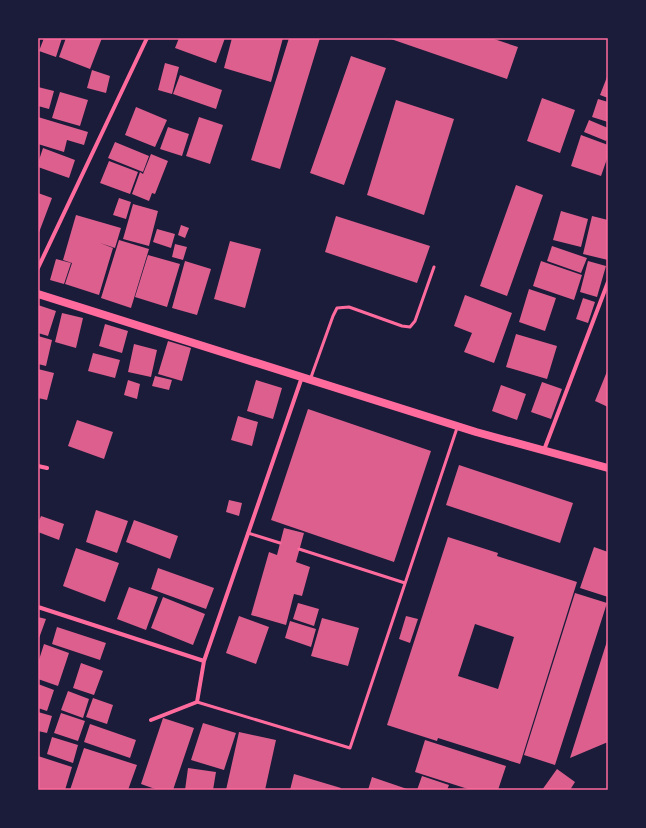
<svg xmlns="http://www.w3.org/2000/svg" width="646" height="828" font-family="Figtree,sans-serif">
<rect width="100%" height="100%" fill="#1b1b3a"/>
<!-- building -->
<path fill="#dd5f8e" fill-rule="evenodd" d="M44,38H62L56,57L39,51Z
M66,38H102L90,69L59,57Z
M179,38H225L216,63L175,48Z
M232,38H283L271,82L224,68Z
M289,38H320L280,169L251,160Z
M388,38H491L518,47L507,79Z
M351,56L386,68L344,185L310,173Z
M165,63L179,67L172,94L158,90Z
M92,70L110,76L106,93L87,88Z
M180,75L222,90L216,109L173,94Z
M607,77L608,78V98L600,95Z
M38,87L54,91L49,109L38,106Z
M60,92L88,100L80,126L52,118Z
M542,98L575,110L560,153L527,141Z
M598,99L608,102V122L592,117Z
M396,100L454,119L424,215L367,195Z
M136,107L167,120L155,147L125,135Z
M38,117L88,132L84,145L67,140L64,152L38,144Z
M199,117L223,125L210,164L186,156Z
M589,120L608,128V137L606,141L584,132Z
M168,127L189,134L182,156L160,149Z
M581,135L608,145V156L601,176L571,166Z
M115,142L149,156L143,172L108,158Z
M43,148L75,160L69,178L38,167V163Z
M151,154L168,161L155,194L152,193L149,201L132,194L140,172L143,174Z
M109,161L138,172L130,194L100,183Z
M516,185L543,195L507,296L480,286Z
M38,193L52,198L38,235Z
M119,198L131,202L126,219L113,215Z
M133,204L158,211L149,246L123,239Z
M561,211L588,219L581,247L553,240Z
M76,215L121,228L115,248L100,243L113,248L99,295L65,284L72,263L63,260Z
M336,216L430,246L417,283L325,252Z
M592,216L608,220V260L583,254Z
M181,225L189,228L185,238L178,235Z
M157,229L175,234L171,248L153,242Z
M119,240L149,249L131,308L101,298Z
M230,241L261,249L245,308L214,299Z
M175,244L187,247L183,260L172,257Z
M552,246L587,258L581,273L547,261Z
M148,255L180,264L167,307L135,297Z
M56,259L71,263L64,284L50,280Z
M185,261L211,269L197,315L172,308Z
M541,261L582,275L574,300L533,286Z
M588,261L606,266L597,297L580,292Z
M529,289L556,298L545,331L519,322Z
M465,295L512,313L494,363L464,352L472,333L454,326Z
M583,298L595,302L588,323L576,319Z
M38,305L56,311L48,336L38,333Z
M62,313L83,318L76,348L55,342Z
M105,324L128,331L122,353L99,346Z
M516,334L557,346L547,379L506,367Z
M38,336L52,340L46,366L38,364Z
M168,341L191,348L182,381L158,374Z
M134,344L157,350L151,377L128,372Z
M93,353L120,360L115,378L88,371Z
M38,369L54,373L47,400L38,398Z
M608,369V407L595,401Z
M155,376L172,380L169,390L152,386Z
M128,380L140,384L137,399L124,395Z
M256,380L282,388L273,419L247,411Z
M542,382L562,389L551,419L531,412Z
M501,385L526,394L517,420L492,411Z
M308,409L431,451L394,562L271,520Z
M238,416L258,422L252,446L231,440Z
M77,420L113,432L104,459L68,446Z
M459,465L573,503L560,543L446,505Z
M229,500L242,503L239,516L226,512Z
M96,510L128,521L117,553L86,542Z
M41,516L64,524L59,540L38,532V523Z
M134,520L178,536L170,559L126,542Z
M284,528L304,533L296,562L310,567L302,596L294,594L286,625L251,615L269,552L277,555Z
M448,537L498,553L497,556L577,582L520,764L438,738L437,741L387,725ZM475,624L514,637L498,689L458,676Z
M594,547L608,552V597L580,588Z
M76,548L119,563L105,602L63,586Z
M158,568L214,588L206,609L151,589Z
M129,587L158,597L146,630L117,619Z
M575,593L607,603L555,765L524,755Z
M163,597L205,614L193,645L151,628Z
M298,603L319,609L314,626L293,619Z
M239,616L269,627L256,664L226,653Z
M406,616L418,619L410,643L399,639Z
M38,617L46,619L38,641Z
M322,618L359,628L348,666L311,656Z
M290,621L316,629L311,647L285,638Z
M57,627L106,643L100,660L52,644Z
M608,638V742L570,758Z
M44,644L69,653L58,686L38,679V663Z
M81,663L103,671L94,695L73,688Z
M38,684L54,690L47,711L38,708Z
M68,691L89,699L83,718L61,710Z
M93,698L113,705L107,724L86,717Z
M38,712L52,716L47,733L38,731Z
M61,713L85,721L78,741L54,733Z
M163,718L194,728L173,790H158L141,784Z
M203,723L236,733L224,770L191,760Z
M90,724L136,740L130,758L84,742Z
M239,732L276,740L265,790H226Z
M52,737L78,745L73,763L47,754Z
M425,740L506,766L498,790H471L415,772Z
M84,748L137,765L128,790H70Z
M38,756L72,767L65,790H38Z
M188,768L216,772L213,790H185Z
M557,769L575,782L570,790H542Z
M294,774L341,788L340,790H290Z
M422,776L449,785L447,790H417Z
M372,777L410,790H368Z"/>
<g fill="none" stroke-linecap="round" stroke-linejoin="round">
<!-- service -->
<path stroke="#ff6b9d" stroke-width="3" d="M310,380L333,316L337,308L349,307L402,326L410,327L415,321L434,267
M248,533L280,543
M299,549L405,583
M197,702L350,748L457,428"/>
<!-- minor -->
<path stroke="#ff6b9d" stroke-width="4" d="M38,268L147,38
M544,450L608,282
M38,466L47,468
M38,607L204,661L302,377
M151,720L197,702L204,661"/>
<!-- secondary -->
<path stroke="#ff6b9d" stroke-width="8" d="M38,294L476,432L608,468"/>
</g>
<!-- border -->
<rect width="646" height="828" fill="none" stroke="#1b1b3a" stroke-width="78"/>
<rect x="39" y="39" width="568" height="750" fill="none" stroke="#ff6b9d" stroke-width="1.5"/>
</svg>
